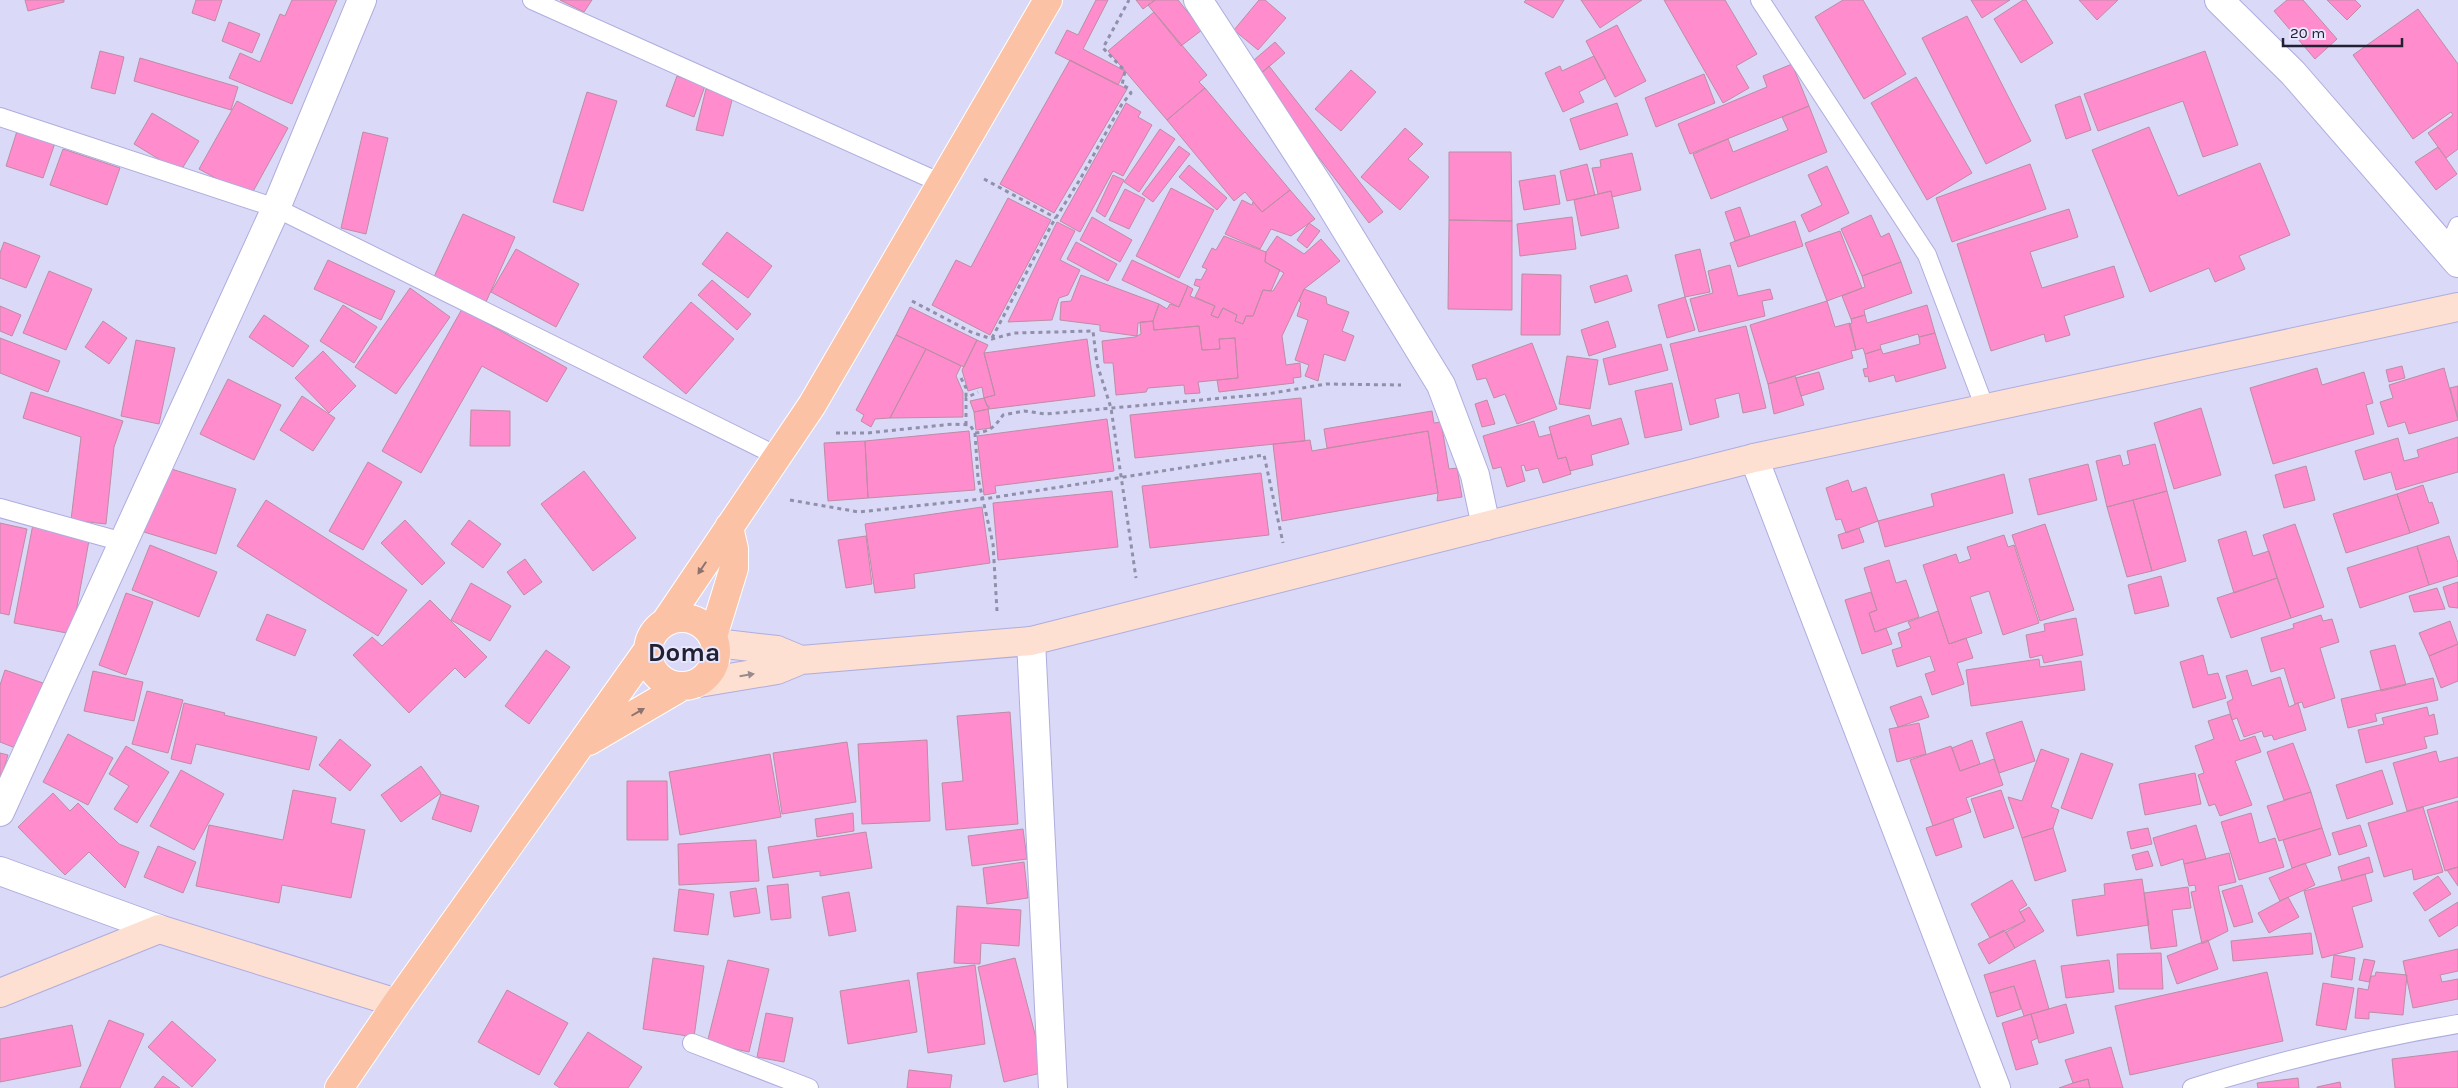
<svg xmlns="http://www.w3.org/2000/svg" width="2458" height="1088" font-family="Karla,sans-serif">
<rect width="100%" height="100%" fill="#dad9f7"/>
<!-- building -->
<path fill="#ff8ccd" stroke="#bd8ca5" d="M25,0H64V2L28,11Z
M196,0H222L215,21L192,13Z
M292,0H337L292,104L229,78L240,53L260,62L280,14L285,16Z
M560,0H592L584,12Z
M1096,0H1108L1083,49L1125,71L1118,85L1055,53L1067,30L1078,35Z
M1136,0H1155L1143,9Z
M1155,0H1178L1202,30L1181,46L1148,5Z
M1259,0H1265L1286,18L1258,50L1234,30Z
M1526,0H1564L1553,18L1524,2Z
M1581,0H1642L1600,28Z
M1664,0H1725L1757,54L1736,66L1749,88L1723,103Z
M1843,0H1863L1906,74L1864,99L1815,17Z
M1971,0H2010L1982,18Z
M2023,0H2026L2053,43L2021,63L1994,19Z
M2079,0H2118L2097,20Z
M2287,0H2303L2337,39L2315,59L2274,11Z
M2327,0H2355L2361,6L2347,20Z
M2418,9L2458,64V149L2446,158L2428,133L2453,115L2451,112L2413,139L2353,55Z
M1154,12L1207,75L1199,82L1205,88L1167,120L1108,51Z
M1967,16L2031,141L1986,164L1922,38Z
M229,22L260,34L252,53L222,41Z
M1617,25L1646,81L1615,97L1586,41Z
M1275,42L1285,53L1257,77L1247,66Z
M100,51L124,57L115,94L91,88Z
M2205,51L2238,145L2203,157L2183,101L2098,131L2084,94Z
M1594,56L1606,78L1579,92L1584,102L1563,112L1545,73L1560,66L1562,71Z
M140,58L238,87L231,110L134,81Z
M1070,60L1127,89L1054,213L1000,184Z
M1792,64L1809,106L1690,154L1678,124L1767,87L1763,76Z
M1269,66L1383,212L1369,223L1257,77Z
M1351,70L1376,92L1341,131L1315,109Z
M1704,74L1715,103L1656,127L1645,98Z
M677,76L705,86L694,117L666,106Z
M1916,77L1972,173L1927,200L1871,103Z
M1205,88L1290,190L1262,212L1245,192L1234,201L1167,120Z
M706,89L733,96L723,136L696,130Z
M587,92L617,101L583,211L553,202Z
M2080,96L2091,130L2066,139L2055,105Z
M237,101L288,128L250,197L199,169Z
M1126,103L1141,112L1138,117L1152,125L1123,176L1113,171L1080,232L1060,221Z
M1617,103L1628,135L1580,150L1570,119Z
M1809,106L1827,152L1711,199L1693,154L1728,139L1733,152L1788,130L1782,117Z
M152,113L199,141L180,172L134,144Z
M2149,127L2178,196L2260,163L2290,235L2239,256L2245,269L2215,282L2209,268L2150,292L2092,150Z
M18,128L56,140L43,178L6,166Z
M1405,128L1423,144L1408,159L1429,177L1400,210L1361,177Z
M1160,129L1175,139L1139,192L1124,182Z
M363,132L388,138L366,234L341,228Z
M1179,146L1190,154L1153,202L1142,194Z
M2438,147L2457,174L2436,190L2415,162Z
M63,149L120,168L107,205L50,185Z
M1449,152H1511L1512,221L1449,220Z
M1632,153L1641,190L1612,197L1611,191L1598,194L1592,168L1601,167L1600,160Z
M1587,164L1595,195L1567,201L1560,171Z
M2030,164L2046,209L1952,242L1936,198Z
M1189,165L1227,198L1217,210L1179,177Z
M1827,166L1849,213L1809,232L1801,215L1822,205L1808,175Z
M1113,175L1124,180L1105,217L1096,211Z
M1555,175L1560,204L1524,210L1519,181Z
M1171,188L1214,210L1179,278L1136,256Z
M1125,189L1145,199L1129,229L1109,220Z
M1290,190L1315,219L1291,236L1271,229L1260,249L1225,234L1242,200L1252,205L1253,202L1262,212Z
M1611,191L1619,228L1581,236L1574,200Z
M1008,198L1051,220L990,335L932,305L956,260L971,267Z
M1740,207L1750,236L1735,241L1725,212Z
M2069,209L2078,237L2030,252L2042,288L2114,266L2124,297L2064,316L2070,335L2046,342L2044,334L1991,351L1957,244Z
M463,214L515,237L486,302L433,279Z
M1871,215L1881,237L1889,233L1901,262L1862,276L1841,229Z
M1092,217L1132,240L1120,262L1080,240Z
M1572,217L1576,249L1520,256L1517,224Z
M1449,220L1512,221V310L1448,309Z
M1795,221L1803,246L1738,267L1730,243Z
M1057,222L1075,231L1060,260L1080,270L1068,295L1059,298L1052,320L1008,322Z
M1309,223L1320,231L1307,248L1297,240Z
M1840,231L1862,288L1827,301L1805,243Z
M727,232L772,266L748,298L702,264Z
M1224,236L1266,252L1265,262L1280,270L1271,291L1263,290L1253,316H1246L1243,324L1235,321L1237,315L1223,308L1218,318L1211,315L1215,306L1195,297L1200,287L1194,285L1196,279L1201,280L1207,269L1202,267L1212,248L1216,250Z
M1277,236L1304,254L1321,239L1340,261L1304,289L1282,336L1286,365L1300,363L1301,377L1293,378L1294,383L1219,392L1217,380L1238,378L1235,338L1219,339L1220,349L1202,350L1199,326L1154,330L1153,321L1159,304L1167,309L1170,304L1179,307L1188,286L1193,289L1190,296L1215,306L1211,315L1218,318L1223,308L1237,315L1235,321L1243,324L1246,316H1253L1263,290L1273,291L1284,273L1265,262L1266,252Z
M4,242L40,256L26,288L0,278V253Z
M1076,242L1117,264L1108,281L1067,259Z
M516,249L579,284L556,327L491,292Z
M1700,249L1710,292L1685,297L1675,255Z
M328,260L395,291L381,320L314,289Z
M1132,260L1188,286L1179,307L1122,280Z
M1901,262L1912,293L1864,310L1865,315L1851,319L1842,296L1865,287L1862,276Z
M1730,265L1738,296L1770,289L1773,299L1762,301L1765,316L1699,332L1690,299L1713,293L1708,271Z
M49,271L92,289L66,350L23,333Z
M1522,274L1561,275L1560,335H1521Z
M1081,275L1159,304L1153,321L1138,323L1137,336L1100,331V325L1060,320L1061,302L1071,301Z
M1627,275L1632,291L1595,303L1590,286Z
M712,280L751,314L737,330L698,295Z
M410,288L450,317L396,394L355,367Z
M1304,289L1326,297L1327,304L1349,312L1342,331L1354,336L1345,361L1324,354L1318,381L1305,376L1309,365L1295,360L1308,320L1297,316L1301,303L1299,301Z
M1685,297L1695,330L1667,338L1658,305Z
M1827,301L1835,327L1850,323L1856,350L1851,351L1853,358L1768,384L1750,325Z
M691,302L734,339L686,394L643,357Z
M343,305L377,327L354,363L320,341Z
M1927,305L1935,333L1919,337L1918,334L1880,345L1881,349L1865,354L1863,348L1856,350L1849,324L1852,323L1851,319L1865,315L1867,323Z
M0,306L21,315L12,336L0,331Z
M910,307L977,340L964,367L896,335Z
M462,309L567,368L547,402L482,366L421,473L382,451Z
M264,315L309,346L293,367L249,337Z
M103,321L127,338L109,364L85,347Z
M1153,321L1154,330L1199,326L1202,350L1220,349L1219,339L1235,338L1238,378L1198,382L1200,393L1185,394L1184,385L1148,388L1146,392L1116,395L1113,363H1104L1102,341L1135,337L1141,334L1140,322Z
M1608,321L1616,347L1589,356L1581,330Z
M1746,326L1766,408L1743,413L1739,393L1715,399L1719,417L1690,425L1670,344Z
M1935,333L1946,368L1896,382L1894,375L1869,382L1868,376L1865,377L1863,369L1868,368L1865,354L1881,349L1883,354L1920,344L1919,337Z
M896,335L926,349L890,418L875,419L871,427L861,421L864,415L856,410Z
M0,338L60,361L48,392L0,373Z
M1087,339L1095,396L989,409V406H987L984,398L995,395L984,353Z
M136,340L175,348L159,424L121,416Z
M977,340L988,345L984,353L995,395L984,398L982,387L968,391L962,370Z
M1532,343L1557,409L1517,424L1505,394L1494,398L1486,378L1477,380L1472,365Z
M1661,344L1668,370L1609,385L1603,359Z
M926,349L961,366L956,376L963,392V417L890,418Z
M323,351L356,386L329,413L295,378Z
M1567,356L1598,360L1590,409L1559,404Z
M2402,366L2405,378L2389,382L2386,370Z
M2317,368L2322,385L2364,372L2373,403L2366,405L2374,434L2273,464L2250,388Z
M2444,368L2458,420L2409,434L2405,422L2388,427L2380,402L2393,398L2389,385Z
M1819,372L1824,389L1801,396L1796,378Z
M1795,376L1804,405L1774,414L1768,384Z
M228,379L281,405L254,460L200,434Z
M1672,383L1682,430L1645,438L1635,391Z
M2458,386V418L2450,388Z
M31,392L123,421L114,447L106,524L71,520L81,437L23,418Z
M302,396L335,418L313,451L280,430Z
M984,398L989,409L974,412L970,401Z
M1301,398L1305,441L1135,458L1130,415Z
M1487,400L1495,424L1482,427L1475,404Z
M2201,408L2221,475L2174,489L2154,423Z
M988,409L991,428L976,430L974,412Z
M471,410L510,411V446H470Z
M1432,411L1434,423L1441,422L1449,469L1457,468L1462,497L1437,501L1438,493L1428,431L1327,448L1324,429Z
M1589,415L1592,426L1621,418L1629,444L1591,455L1593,465L1570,471L1566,457L1558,459L1549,427Z
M1107,419L1114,471L995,486L996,493L984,495L977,436Z
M1534,421L1539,437L1551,434L1558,459L1566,457L1571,474L1543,483L1538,468L1526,471L1524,465L1521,466L1525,481L1507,487L1501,467L1493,469L1483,436Z
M969,431L975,490L868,498L865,441Z
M1428,431L1438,493L1282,521L1273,444L1310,440L1312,451Z
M2458,437V472L2396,490L2391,472L2364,480L2355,451L2398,438L2404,461L2419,457L2417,450Z
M865,441L868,498L828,501L824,443Z
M2155,444L2167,491L2107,507L2096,461L2120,455L2123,466L2130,464L2127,451Z
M368,462L402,482L363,550L329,531Z
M2088,464L2097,500L2038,515L2029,479Z
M2306,466L2315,500L2284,508L2275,475Z
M165,467L236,489L216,554L144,532Z
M584,471L636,538L593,571L541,504Z
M1261,473L1269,535L1150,548L1142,486Z
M2004,474L2013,513L1885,547L1878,521L1934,506L1931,494Z
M1848,480L1852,492L1866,487L1878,521L1846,533L1841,519L1836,520L1826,488Z
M2423,485L2429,503L2432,502L2439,523L2410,533L2397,494Z
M1112,491L1118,547L998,560L993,503Z
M2167,491L2186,561L2152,571L2133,500Z
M2397,494L2410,533L2346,553L2333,514Z
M266,500L407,590L378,636L237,546Z
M2133,500L2152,571L2127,577L2107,507Z
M982,507L990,563L914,574L915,588L875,593L865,524Z
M405,520L445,563L422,585L381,543Z
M469,520L501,544L483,568L451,544Z
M0,523L27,529L9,615L0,613Z
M33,524L90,535L72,634L14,623Z
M2045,524L2074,610L2040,621L2012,535Z
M2295,524L2324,607L2291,618L2263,535Z
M1859,528L1864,542L1842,549L1838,535Z
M2246,531L2253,556L2269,551L2277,578L2234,593L2218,540Z
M2004,535L2008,547L2014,545L2039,623L2003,635L1989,591L1970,597L1982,633L1949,644L1923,565L1956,554L1959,563L1971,559L1967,547Z
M866,536L872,584L846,588L838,540Z
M2449,536L2458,563V576L2429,585L2417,546Z
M150,545L217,572L199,617L132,590Z
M2417,546L2429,585L2360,608L2347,568Z
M525,559L542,582L524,595L507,572Z
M1889,560L1896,583L1906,580L1919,617L1875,632L1869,613L1877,610L1864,568Z
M2161,576L2169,606L2135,614L2128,585Z
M2277,578L2291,618L2231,638L2217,598Z
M2458,582V608L2449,607L2443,587Z
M471,583L511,606L490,641L451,620Z
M2437,588L2445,609L2414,612L2409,596Z
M1871,592L1877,610L1869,613L1875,632L1886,628L1892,644L1862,654L1845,600Z
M126,593L153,602L126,675L99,665Z
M430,600L487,657L465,678L455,668L409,713L353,655L372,637L382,646Z
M1938,611L1949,644L1966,638L1973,658L1957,663L1964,684L1932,695L1925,674L1935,671L1930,656L1897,667L1892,650L1902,647L1898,633L1911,628L1908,622Z
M267,614L306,630L295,656L256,640Z
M2321,615L2323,621L2332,619L2339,642L2320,648L2335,698L2304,708L2302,702L2295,704L2284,668L2271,672L2261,638L2294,628L2293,624Z
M2076,618L2083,655L2044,663L2042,655L2030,658L2026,635L2045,631L2044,624Z
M2450,621L2458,644L2429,656L2419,633Z
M2458,644V681L2441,688L2429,656Z
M2395,645L2406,685L2381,691L2370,651Z
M546,650L570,667L529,724L505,706Z
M2203,655L2208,675L2218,673L2226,698L2193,708L2180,662Z
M2039,659L2040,667L2081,661L2085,690L1971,706L1966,670Z
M5,670L43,683L18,749L0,742V685Z
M2247,670L2252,686L2280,677L2289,707L2298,703L2306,730L2274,740L2272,735L2264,737L2262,731L2244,737L2237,718L2232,720L2227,702L2233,699L2226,676Z
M93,671L143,682L134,721L84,711Z
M2433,678L2438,700L2375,714L2377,721L2348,728L2341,699Z
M147,691L183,700L168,753L132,744Z
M1921,696L1929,717L1898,727L1890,707Z
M184,703L225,713L224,715L317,737L309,770L196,744L191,764L171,759Z
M2427,707L2429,716L2434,714L2438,734L2424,737L2427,748L2366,763L2358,730L2384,724L2382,718Z
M1010,712L1018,824L946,830L942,783L963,781L957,716Z
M2230,714L2240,741L2255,736L2261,752L2235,761L2252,805L2220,816L2215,804L2209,806L2198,775L2204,773L2195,746L2214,739L2208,721Z
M2022,721L2035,761L1999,773L1986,733Z
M1919,723L1926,754L1897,762L1889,729Z
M68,734L113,758L88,805L43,782Z
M340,739L371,765L350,791L319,765Z
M927,740L930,821L862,824L858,744Z
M1972,740L1980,764L1960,771L1952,748Z
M847,742L856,802L782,814L773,753Z
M2293,743L2311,792L2284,800L2267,752Z
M126,746L169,772L137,823L114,809L129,786L109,774Z
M1951,746L1960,771L1994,759L2003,785L1966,798L1971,812L1933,826L1910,760Z
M2041,749L2069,759L2051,807L2059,810L2053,828L2022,838L2008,797L2022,801Z
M2436,751L2439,762L2458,757V797L2407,811L2393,763Z
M0,753L8,755L0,781Z
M2081,753L2113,764L2092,819L2061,808Z
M770,754L781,817L680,835L669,772Z
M421,766L441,793L401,822L381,795Z
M181,770L224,794L194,850L150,826Z
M2382,770L2393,804L2347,819L2336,785Z
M2195,773L2201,804L2145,815L2139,784Z
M627,781H667L668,840H627Z
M293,790L336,798L331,823L365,830L351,898L282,885L279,903L196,886L209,825L283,840Z
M2001,790L2014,828L1984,838L1971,799Z
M2311,792L2322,828L2279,841L2267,806Z
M53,793L70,811L78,803L119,844L139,852L125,888L89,852L65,875L18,827Z
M441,794L479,806L471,832L432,819Z
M2458,801V867L2445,871L2427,810Z
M2423,807L2443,872L2414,880L2412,869L2384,877L2368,823Z
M853,813L854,831L817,837L815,819Z
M2251,813L2259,843L2275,838L2284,867L2239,880L2221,822Z
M1953,819L1962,847L1936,856L1926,828Z
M2196,825L2206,859L2184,864L2183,859L2161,866L2153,838Z
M2360,825L2367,846L2339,855L2332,833Z
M2053,828L2066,871L2035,881L2022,838Z
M2148,828L2152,844L2131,849L2127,832Z
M2322,828L2331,855L2292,868L2283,840Z
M1023,829L1027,859L972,866L968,836Z
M866,832L872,868L820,876V871L773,878L768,847Z
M756,840L759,881L679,885L678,844Z
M158,846L196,862L183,893L144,877Z
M2148,851L2153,866L2136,870L2132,855Z
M2229,853L2236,882L2218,886L2228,931L2202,944L2191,892L2196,891L2195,885L2189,886L2184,864Z
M2369,857L2373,872L2342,881L2338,867Z
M1024,862L1028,898L987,904L983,868Z
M2305,863L2315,885L2280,901L2269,878Z
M2458,867V886L2447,870Z
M2365,874L2372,901L2352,907L2363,947L2322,958L2304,891Z
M2438,876L2451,894L2425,911L2413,893Z
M2142,879L2149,925L2077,936L2072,900L2105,895L2104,884Z
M2012,880L2027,905L2019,910L2025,921L1990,938L1971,904Z
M788,884L791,918L771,920L767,886Z
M2242,885L2253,922L2234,927L2222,891Z
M2188,887L2191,908L2172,910L2177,946L2151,949L2144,893Z
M756,888L760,913L734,917L730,892Z
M679,889L714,894L708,935L674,931Z
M849,892L856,931L829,936L822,897Z
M2288,897L2299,917L2269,933L2258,913Z
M2458,902V925L2439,937L2429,920Z
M957,906L1021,910L1019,946L981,943L980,964L954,963Z
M2029,907L2044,931L2015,948L2006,932L2025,921L2020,912Z
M2004,930L2015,948L1989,964L1978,944Z
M2311,933L2313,954L2233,961L2231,941Z
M2208,940L2218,969L2177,984L2167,956Z
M2458,949V971L2440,975L2442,982L2458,979V999L2413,1008L2403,961Z
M2161,953L2163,989H2119L2117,954Z
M2334,955L2355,958L2352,980L2331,977Z
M653,958L704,966L694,1037L643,1029Z
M1015,958L1045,1072L1004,1082L978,967Z
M2364,959L2375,961L2369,982L2359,980Z
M728,960L769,969L749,1052L707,1043Z
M2035,960L2049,1009L2024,1016L2014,986L1990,993L1984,975Z
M2109,960L2114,992L2066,998L2061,966Z
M975,965L985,1044L928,1053L917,973Z
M2267,972L2283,1041L2130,1075L2115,1006Z
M2376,972L2407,975L2403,1015L2369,1012V1019L2355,1018L2358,988L2368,990L2371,976H2375Z
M909,980L917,1032L848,1044L840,991Z
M2323,983L2354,988L2346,1030L2316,1025Z
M2014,986L2021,1009L1997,1017L1990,993Z
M507,990L568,1023L539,1075L478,1042Z
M2066,1004L2074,1033L2039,1043L2031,1014Z
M766,1013L793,1018L784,1062L757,1057Z
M2031,1014L2038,1038L2031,1041L2038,1064L2016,1070L2002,1023Z
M109,1020L144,1034L120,1088H80Z
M172,1021L216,1060L192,1087L148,1047Z
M72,1025L81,1066L0,1082V1039Z
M588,1032L642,1067L628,1088H560L554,1084Z
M2111,1047L2123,1088H2090L2088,1079L2073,1083L2065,1060Z
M2458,1051V1088H2395L2392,1059Z
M909,1070L952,1075L950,1088H907Z
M163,1076L180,1088H154Z
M2298,1078L2299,1088H2258L2257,1083Z
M2088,1079L2090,1088H2059L2073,1083Z
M2340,1082L2341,1088H2317V1087Z"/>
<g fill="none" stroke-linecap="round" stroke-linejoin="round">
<defs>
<path id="service" d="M532,0L941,183
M1760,0L1927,255L1985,408
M0,117L276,208L777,456
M2447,251L2458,226
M0,508L123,542
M692,1043L809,1088
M2192,1088C2280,1061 2367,1039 2458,1024"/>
<path id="minor" d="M1198,0L1321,189L1441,385L1475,475L1486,526
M2219,0L2293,73L2458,263
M0,812L276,208L362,0"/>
<path id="tertiary" d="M1754,458L1996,1088
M1031,641L1053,1088
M0,871L159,929"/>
<path id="secondary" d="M716,643L777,650L801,660
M699,683L777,670L801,660L1031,641L1754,458L2458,307
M0,993L159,929L397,1003"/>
<path id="primary" d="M648 652a34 34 0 1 1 68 0a34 34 0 1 1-68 0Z
M666,621L812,405L1048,0
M713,636L734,568V549L729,527
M589,741L681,687
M339,1088L397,1003L647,651"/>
</defs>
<!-- service casing -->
<use href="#service" stroke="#afadde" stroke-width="20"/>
<!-- minor casing -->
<use href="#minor" stroke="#afadde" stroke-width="30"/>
<!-- tertiary casing -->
<use href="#tertiary" stroke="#afadde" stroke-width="30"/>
<!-- secondary casing -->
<use href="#secondary" stroke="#afadde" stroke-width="30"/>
<!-- primary casing -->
<use href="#primary" stroke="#fff" stroke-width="30"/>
<!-- path -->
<path stroke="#9190aa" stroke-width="3" stroke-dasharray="4 4" stroke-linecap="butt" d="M984,179L1056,218
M912,301L971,332L992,339L1014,333L1093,331L1097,364L1111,408L1136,578
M992,338L1052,224L1079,181L1122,104L1131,93L1128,88L1122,85L1125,71L1103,48L1129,0
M961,378L966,388V398
M966,425V398L978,392
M836,433H867L953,424L970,425L975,433C989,432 995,427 1003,415L1024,411L1046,414L1267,394L1326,384L1401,385
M975,433L978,478L993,544L997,611
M790,500L859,512L990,498L1264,455L1283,543"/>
<!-- service -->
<use href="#service" stroke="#fff" stroke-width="18"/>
<!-- minor -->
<use href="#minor" stroke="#fff" stroke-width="28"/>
<!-- tertiary -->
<use href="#tertiary" stroke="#fff" stroke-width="28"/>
<!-- secondary -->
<use href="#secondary" stroke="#fde0d2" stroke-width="28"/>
<!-- primary -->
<use href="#primary" stroke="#fbc2a6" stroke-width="28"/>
</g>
<!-- one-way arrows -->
<defs><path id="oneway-solid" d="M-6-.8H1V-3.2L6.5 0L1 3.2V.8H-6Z" transform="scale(1.25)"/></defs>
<g fill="#8e726d">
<use href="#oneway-solid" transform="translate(702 568) rotate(124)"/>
<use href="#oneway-solid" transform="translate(638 712) rotate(-30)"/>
</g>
<use fill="#9a8a8b" href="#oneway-solid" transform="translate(747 675) rotate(-9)"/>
<g text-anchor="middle" stroke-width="4" stroke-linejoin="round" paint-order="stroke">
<!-- town labels -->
<g font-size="26" font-weight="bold" fill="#222134" stroke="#e8e7fc">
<text x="684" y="661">Doma</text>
</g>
</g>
<!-- scale -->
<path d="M2283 38v8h119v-8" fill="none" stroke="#222134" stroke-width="2.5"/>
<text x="2290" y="38" font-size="15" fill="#222134" stroke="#e8e7fc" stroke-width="4" paint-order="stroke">20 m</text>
</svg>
